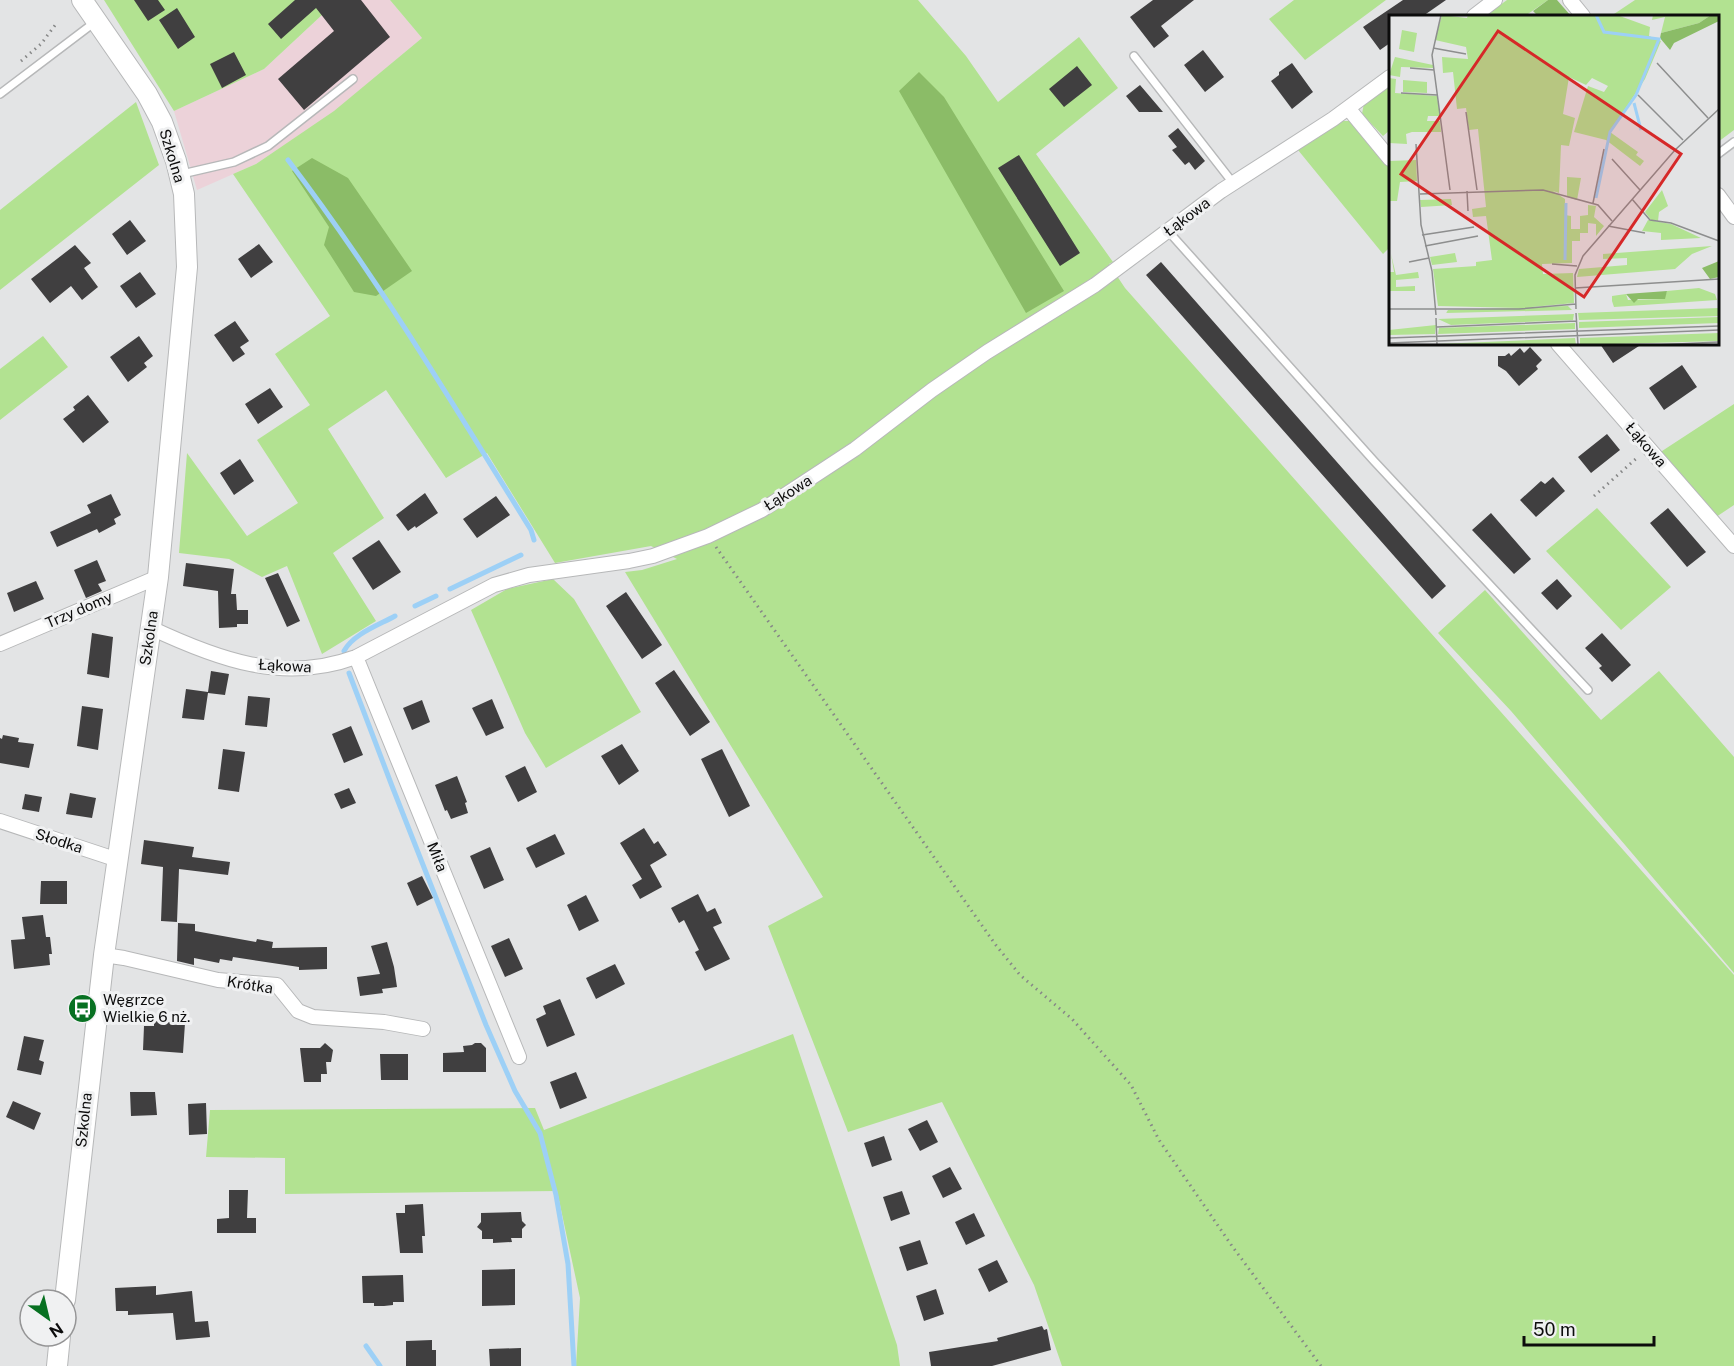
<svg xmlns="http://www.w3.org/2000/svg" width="1734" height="1366" font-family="'Public Sans',sans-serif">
<rect width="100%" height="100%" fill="#e3e4e5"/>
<!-- industrial -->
<path fill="#ecd2d9" d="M338,0H390L422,38L335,111L256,164L197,190L174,111L264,69Z"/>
<!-- green -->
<path fill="#b2e291" d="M104,0H338L264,69L174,111Z
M390,0H918L966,56L998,102L1079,37L1118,88L1036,154L1113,262L1109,264L1125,288L1734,975V1366H1062L1034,1285L942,1102L848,1132L768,926L823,897L625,572L642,570L677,559L651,546L555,563L487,453L446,478L386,390L328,429L384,518L333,553L376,621L322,654L287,566L262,577L229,559L179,553L187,453L247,536L298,503L257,440L310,405L275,354L330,316L233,174L256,164L334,111L422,38Z
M1294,0H1386L1305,60L1269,19Z
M1507,0H1548L1525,16H1485Z
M1635,0H1734V130L1718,142V16H1611Z
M1390,84V130L1383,136L1362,114L1364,103Z
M136,102L159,165L0,290V210Z
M1338,121H1350L1390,169V247L1383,254L1298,150Z
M43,336L68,367L0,420V369Z
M1734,404V505L1716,517L1659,453Z
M1597,508L1671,587L1621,630L1546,551Z
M553,579L574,599L641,712L546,768L525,733L471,610L507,589Z
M1485,590L1601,720L1659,671L1734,757V973L1511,711L1438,633Z
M793,1034L897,1345L900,1366H576L580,1298L557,1191L285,1194V1158L206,1157L210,1110L535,1108L544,1130Z"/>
<!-- forest -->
<path fill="#8bbc67" d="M1548,0H1557L1571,16H1538L1533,11Z
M919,72L944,97L1064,291L1026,313L899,91Z
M312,158L348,178L412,271L376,296L354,292L324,245L329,227L292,171Z"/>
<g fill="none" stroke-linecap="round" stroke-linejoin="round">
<!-- stream -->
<path stroke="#9dd0f6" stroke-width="5" d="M288,160C377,277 453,404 531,530L534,540
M450,589L521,555
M415,606L436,596
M344,651C353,634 379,625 395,616
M349,673L392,786L486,1025L515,1091L540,1133L556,1195L568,1264L574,1366
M366,1346L380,1366"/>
</g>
<!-- building -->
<path fill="#403f40" d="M134,0H158L165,10L148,21Z
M295,0H361L390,37L304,110L278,79L334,31L316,8L281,39L268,24Z
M1153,0H1194L1161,26L1169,36L1154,48L1130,17Z
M1403,0H1446L1423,16H1390V43L1380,50L1363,27Z
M177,8L195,37L178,49L159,20Z
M1203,50L1224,77L1205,92L1184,65Z
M234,52L246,75L222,88L210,64Z
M1292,63L1313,92L1292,109L1271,81L1279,75V72Z
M1077,66L1092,85L1064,107L1049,89Z
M1140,85L1163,112H1139L1126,96Z
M1178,128L1205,161L1195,170L1189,162L1185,165L1172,150L1177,147L1168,136Z
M1019,155L1080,253L1060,266L998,168Z
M130,220L146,241L127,255L112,234Z
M259,244L273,262L251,278L238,259Z
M75,245L91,263L84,268L98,287L82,300L71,286L50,303L31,279Z
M1161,262L1446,586L1432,599L1146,275Z
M140,272L156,294L136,308L120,286Z
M235,321L249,341L240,347L245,354L233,362L214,335Z
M139,336L153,356L144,363L147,367L128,382L110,357Z
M1600,344H1642L1613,363Z
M1530,347L1542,360L1536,366L1538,369L1519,386L1506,371L1498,366V356H1505L1509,353L1511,356L1520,348L1524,353Z
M1682,365L1697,387L1664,410L1649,388Z
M270,388L283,407L258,424L245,404Z
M88,395L109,422L83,443L63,419L75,410L73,407Z
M1607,434L1620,450L1591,473L1578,457Z
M240,459L254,481L234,495L220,473Z
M1553,477L1565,491L1536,517L1520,500L1541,481L1545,484Z
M425,493L438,513L416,528L415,526L408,531L396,515Z
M111,494L121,515L114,519L116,524L99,533L97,529L57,547L50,532L91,513L87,505Z
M496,496L510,515L477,538L463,519Z
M1668,508L1706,552L1687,567L1650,523Z
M1491,513L1531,559L1514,574L1472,530Z
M379,540L401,572L373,590L352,558Z
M97,560L106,581L98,584L102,591L86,598L74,570Z
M186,563L234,569L231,594H236L237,610H248V624H237V627L219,628L218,591L183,586Z
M278,573L300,621L287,627L265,578Z
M1557,579L1572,596L1557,610L1541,593Z
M36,581L44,599L14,612L7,593Z
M626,592L662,645L642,659L606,606Z
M92,633L113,637L109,678L87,674Z
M1602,633L1631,665L1612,682L1599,668L1602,666L1585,648Z
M674,670L710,722L690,736L655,683Z
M211,671L229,674L225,695L208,693L204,720L182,718L186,689L208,692Z
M248,696L270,698L267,727L245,725Z
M492,699L504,728L486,736L472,708Z
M422,700L430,722L412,730L403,708Z
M82,706L103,709L98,750L77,746Z
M351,726L363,755L344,763L332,734Z
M3,735L19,738L18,742L34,744L29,768L0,763V738L2,739Z
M622,744L639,771L619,785L601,756Z
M223,749L245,752L239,792L218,789Z
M722,749L750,806L729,817L701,759Z
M525,766L537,792L518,802L505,776Z
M457,776L467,802L465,803L468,813L451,819L447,810L445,811L435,785Z
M349,788L356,803L341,809L334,794Z
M70,793L96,798L92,818L66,814Z
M25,794L42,797L39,812L22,809Z
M644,828L654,844L658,841L667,855L650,865L662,887L640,899L632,885L642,879L620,843Z
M555,834L565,854L536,868L526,848Z
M144,840L194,847L192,857L230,862L228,875L179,869L177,922L161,921L163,867L141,864Z
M490,847L504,880L484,889L470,856Z
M422,876L433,898L417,906L407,883Z
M41,881H67V904H40Z
M698,894L707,912L715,908L722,923L713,927L730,959L705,971L695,952L699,950L684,920L679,923L671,908Z
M586,895L599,921L579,931L567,905Z
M43,915L46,937H50L52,954H49L50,965L14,969L11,940L25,939L22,917Z
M178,923L195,924V931L256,942L257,939L273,942L272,948L327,947V969L299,970V967L233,957L232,961L220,959L219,963L194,958V965L177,961Z
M509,938L523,969L505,977L491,946Z
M387,942L394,967L397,987L382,989L383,993L360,996L357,977L380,974L371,946Z
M615,964L625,984L596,999L586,978Z
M560,999L575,1035L547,1047L536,1019L546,1014L543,1006Z
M154,1021L185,1023L183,1053L143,1050L144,1026H154Z
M24,1036L44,1040L39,1060L44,1062L41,1075L17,1070Z
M325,1043L333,1050L331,1062H326L327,1074H321V1082H304L300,1048H320Z
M475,1043H481L486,1048V1072H443V1053L464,1052L463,1046L472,1045Z
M380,1054H408V1080H381Z
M576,1072L587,1098L560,1109L550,1082Z
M130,1092H155L157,1115L131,1116Z
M13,1101L41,1113L34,1130L6,1117Z
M206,1103L207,1134L189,1135L188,1104Z
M927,1120L938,1142L920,1151L908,1129Z
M884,1136L892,1160L872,1167L864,1143Z
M950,1167L962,1189L943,1198L932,1176Z
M229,1190H248L247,1218H256V1233H217V1219L229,1218Z
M902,1191L910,1214L891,1221L883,1197Z
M423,1204L425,1236H422L423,1253H400L396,1213H405V1205Z
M521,1212L522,1221L526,1225L522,1229V1238H511L512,1242L493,1243V1239H482V1231L477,1227L481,1222V1213Z
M974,1213L985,1236L966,1245L955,1222Z
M920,1240L928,1264L907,1271L899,1247Z
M997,1260L1008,1282L989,1292L978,1269Z
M515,1269V1305L482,1306V1270Z
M403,1275L404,1302H393V1305L384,1306H374V1303H363L362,1276Z
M156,1286V1295L192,1291L195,1322L208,1321L210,1337L176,1340L173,1313L128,1315V1311H116L115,1288Z
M936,1289L944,1314L924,1321L916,1296Z
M1042,1326L1044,1330L1047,1329L1051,1350L992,1366H931L929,1352L998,1341L997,1338Z
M432,1340V1350H436V1366H406V1341Z
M521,1348V1366H490L489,1349Z"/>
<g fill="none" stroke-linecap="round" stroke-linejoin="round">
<defs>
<path id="lane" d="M1134,56L1233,183
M0,94L95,22
M1718,154L1734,142
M182,174L234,162L268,146L353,79
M1168,231L1374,461L1588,690"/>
<path id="street" d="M1570,0L1583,16
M1474,16L1495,0
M1348,108L1390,159
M1718,195L1734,217
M1558,344L1734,546
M151,628C217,659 283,684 356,657L494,585L529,575L629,561L653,556L708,536L762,510L855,449L932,390L987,352L1095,285L1221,191L1333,119L1390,77
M0,644L158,577
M356,657L519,1057
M0,821L118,860
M104,955L124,958L218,980L277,985L298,1011L313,1017L384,1022L423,1029"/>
<path id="secondary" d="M65,1300L104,955L158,577L187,267L184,194L176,161L162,122L147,94L82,0
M57,1366L60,1336"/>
</defs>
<!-- lane casing -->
<use href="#lane" stroke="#b7b8b9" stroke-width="10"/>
<!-- street casing -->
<use href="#street" stroke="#b7b8b9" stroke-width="16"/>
<!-- secondary casing -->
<use href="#secondary" stroke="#b7b8b9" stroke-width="22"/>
<!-- path -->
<path stroke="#868787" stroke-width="3" stroke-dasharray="1.5 4.5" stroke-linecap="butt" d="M21,61L41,44L56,24
M1594,496L1638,457
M716,547L995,944L1020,975L1072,1019L1131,1085L1159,1140L1232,1246L1321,1366"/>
<!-- lane -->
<use href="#lane" stroke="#fff" stroke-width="7"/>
<!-- street -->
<use href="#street" stroke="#fff" stroke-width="14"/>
<!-- secondary -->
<use href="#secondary" stroke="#fff" stroke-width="20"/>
</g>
<!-- icons -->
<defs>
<symbol id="bus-disc" viewBox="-11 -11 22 22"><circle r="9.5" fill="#087122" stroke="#f0f1f2"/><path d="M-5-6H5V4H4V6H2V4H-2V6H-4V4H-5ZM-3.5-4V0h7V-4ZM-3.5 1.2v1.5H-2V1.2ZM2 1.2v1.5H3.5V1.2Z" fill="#fff"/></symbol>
</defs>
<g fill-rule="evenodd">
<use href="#bus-disc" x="66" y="992" width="33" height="33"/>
</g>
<g text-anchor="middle" stroke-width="6" stroke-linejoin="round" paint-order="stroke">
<!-- street labels -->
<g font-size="15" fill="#0c0c0c" stroke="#f0f1f2">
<text transform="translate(172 156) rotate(73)" y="5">Szkolna</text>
<text transform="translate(1187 217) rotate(-37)" y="5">Łąkowa</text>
<text transform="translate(1646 445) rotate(49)" y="5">Łąkowa</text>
<text transform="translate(788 493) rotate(-32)" y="5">Łąkowa</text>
<text transform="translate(79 610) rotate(-23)" y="5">Trzy domy</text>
<text transform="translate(149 638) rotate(-82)" y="5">Szkolna</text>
<text transform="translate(285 666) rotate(3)" y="5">Łąkowa</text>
<text transform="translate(59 841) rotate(18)" y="5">Słodka</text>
<text transform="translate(437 857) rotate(68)" y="5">Miła</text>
<text transform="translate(250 985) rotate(9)" y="5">Krótka</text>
<text transform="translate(84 1120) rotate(-84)" y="5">Szkolna</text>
</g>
<!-- poi labels -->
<g font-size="15" fill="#0c0c0c" stroke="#f0f1f2" text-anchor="start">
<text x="103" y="1005">Węgrzce<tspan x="103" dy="17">Wielkie 6 nż.</tspan></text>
</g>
</g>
<!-- overview -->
<g transform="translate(1389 15)">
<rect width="330" height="330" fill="#e3e4e5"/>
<path d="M53,0L78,3L79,0H228L261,12L260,21L272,26L256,64L221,117L249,137L247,140L255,146L251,151L217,125L185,117L199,71L215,77L219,71L203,63L197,70L180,62L174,99L186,103L180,131L172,130L170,178L164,176L176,184V200L182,201V214H191V201L199,200V190L207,191L205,202L215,211L207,221V209L199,208V218H191V226H183V248L153,249L154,259L184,258L185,288L132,293L49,291L44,254L87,251V247L103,245L97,201L84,202L83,194L97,192L89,114L80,115L77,93L68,94L64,57L54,58L53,42L79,44L77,32L46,25ZM264,0H322L310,8L272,18L276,2L263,5ZM13,15L28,18L25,37L10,34ZM6,42L44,50V53L12,52L11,62L0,60ZM0,63L7,64L6,78L48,81L51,101H39L38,106H51L52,117H23L17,119L18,129L0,128ZM14,65L38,67V78L14,77ZM27,145L28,166L11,167L8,186H0V146ZM178,162L192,163L188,185L178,182ZM273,175L279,191L270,197L269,206L262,205L256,197ZM62,184L63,190L32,192L31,185ZM259,205L282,209L312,223L272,225V218L253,216ZM323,231L303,239L286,254L188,262L190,254L238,250V243L214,244V239ZM66,238L68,247L43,250L41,242ZM2,239L7,260L29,257L30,263L7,265V272L26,271V276H0V257H5ZM310,273L326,279L328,285L225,292L223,286V281L237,279L239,285L275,284L278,276ZM179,291L183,295L57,298L59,295ZM330,293V301L190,305L189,298ZM185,299L184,305L62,310L49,304ZM330,302V308L190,313V307ZM186,308V314L49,319L50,313ZM47,310L46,319L0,320V315ZM330,318V326L191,330V323ZM186,323L187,330H49V329Z" fill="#b2e291"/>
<path d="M322,0H330V6L285,28L281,35L271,23L272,18L310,8ZM330,246V262L321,264L313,253ZM278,276L276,284H249L245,288L237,279Z" fill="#8bbc67"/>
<path fill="none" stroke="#9dd0f6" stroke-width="3" d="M245,88L252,115M207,183L221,117L247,80L270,24L215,17L207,0M176,245L177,188"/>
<path fill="none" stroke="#8d8e8e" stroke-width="1.5" d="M52,0L43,40L61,175M44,33L77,39M268,48L319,103M21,53L45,55M12,78L48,80M249,80L294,125M77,97L88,175M27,129L32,210L43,256L47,300M223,144L251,175M78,176L79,196M31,179L154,175L209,190L223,206M243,184L261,205L282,208L330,226M204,188L215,134M219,211L256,218M33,220L85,212M36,231L89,221M20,247L40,243M163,249L188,251M186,273L330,264M0,294H130L187,289M187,294L186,260L194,241L286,135L330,94M187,298L189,330M47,303L48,330M48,312L187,306M0,323L330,311M0,328L330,315M267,330L330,327"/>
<path fill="#d62828" fill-opacity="0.15" stroke="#d62828" stroke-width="3" d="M109,16L292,139L195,282L12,159Z"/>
<rect width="330" height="330" fill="none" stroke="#0c0c0c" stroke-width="3"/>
</g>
<!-- north arrow -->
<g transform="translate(48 1318) rotate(146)"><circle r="28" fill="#f0f1f2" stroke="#959596" stroke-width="1.5"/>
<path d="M0-4.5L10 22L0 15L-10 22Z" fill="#087122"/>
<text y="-9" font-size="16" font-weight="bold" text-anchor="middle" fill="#0c0c0c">N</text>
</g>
<!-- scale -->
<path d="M1524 1336v9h130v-9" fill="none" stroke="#0c0c0c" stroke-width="3"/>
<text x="1533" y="1336" font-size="18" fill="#0c0c0c" stroke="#f0f1f2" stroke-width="4.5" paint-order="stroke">50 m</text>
</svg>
